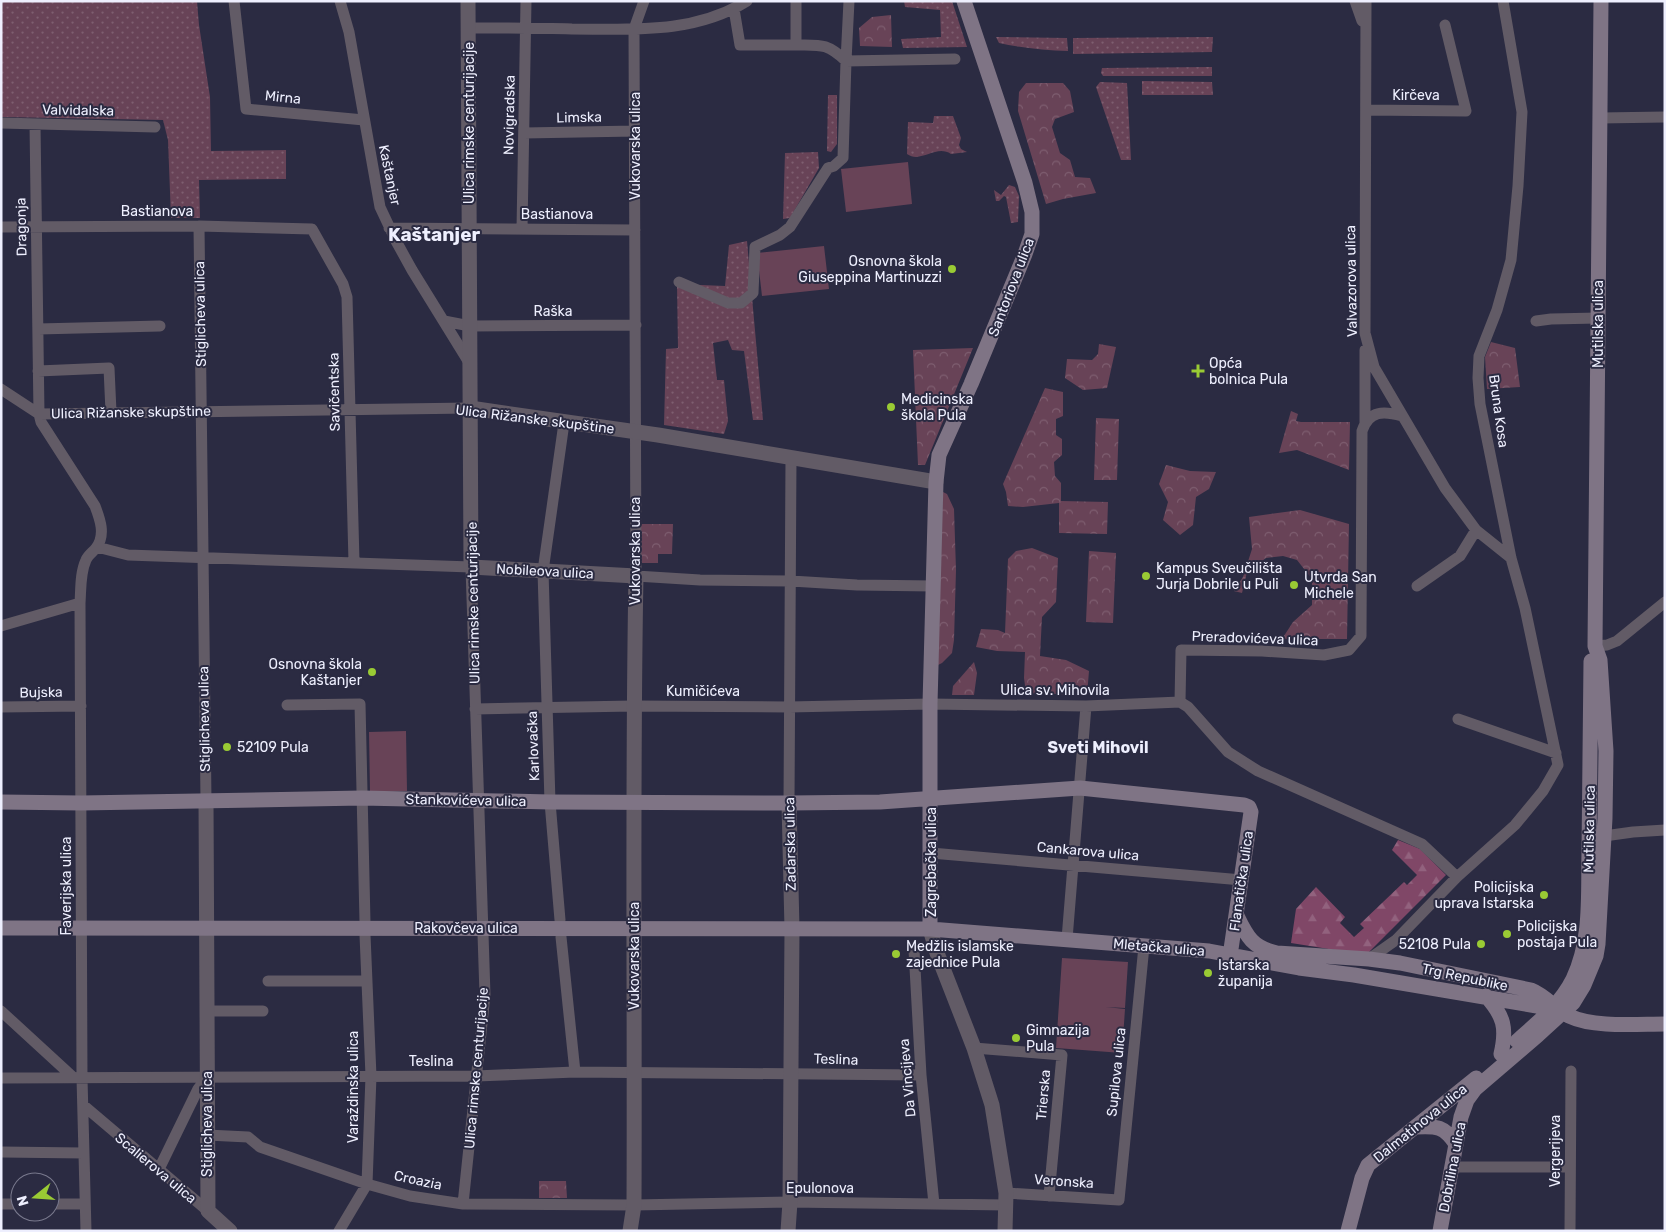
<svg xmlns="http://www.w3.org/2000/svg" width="1666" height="1232" font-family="Rubik,sans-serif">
<defs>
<pattern id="grass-dots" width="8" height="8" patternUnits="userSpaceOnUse" patternTransform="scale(1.25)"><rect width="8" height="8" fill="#684357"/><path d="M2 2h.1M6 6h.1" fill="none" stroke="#7e5e70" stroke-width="1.8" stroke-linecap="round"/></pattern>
<pattern id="forest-firs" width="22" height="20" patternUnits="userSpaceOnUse" patternTransform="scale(1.25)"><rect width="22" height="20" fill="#804767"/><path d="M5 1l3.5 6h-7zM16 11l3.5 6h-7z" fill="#92627e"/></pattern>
<pattern id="park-crowns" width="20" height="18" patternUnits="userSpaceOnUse" patternTransform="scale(1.25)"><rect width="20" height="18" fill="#684357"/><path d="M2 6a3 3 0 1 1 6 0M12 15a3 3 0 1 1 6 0" fill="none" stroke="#7e5e70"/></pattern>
</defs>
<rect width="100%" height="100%" fill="#2b2b42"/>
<!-- grass -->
<path fill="url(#grass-dots)" d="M1,1H197L199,25L210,97L211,151L286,150V179L199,180L200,218H171L168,140L163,120L1,117Z
M904,1H952L967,47L903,48L901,39L941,37L940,10L905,7Z
M996,37L1067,38L1068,51C1045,50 1022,48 999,43Z
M1213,37L1212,52L1073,54V38Z
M1212,67V76H1103L1101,73L1102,68Z
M1142,81L1212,82L1213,95H1142Z
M1100,82L1127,83L1131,160H1121L1096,87Z
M828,95H837V144L831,152L827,151Z
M934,116H953L961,138L959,145L961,149L967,152L951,154C936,144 921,164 907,154L908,122L933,123Z
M818,152L819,168L790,218L783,219L785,153Z
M1009,185L1015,187L1019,196L1018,222L1011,223L1006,197L1004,196L999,201H996L994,190L1001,195Z
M747,241L763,420H753L744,351L732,350L728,340L713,343L717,380H724L728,421L724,434L664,425L666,349L678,348L677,284L725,286L729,245Z"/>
<!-- forest -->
<path fill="url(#forest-firs)" d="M1398,840L1420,849L1446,875L1368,953H1354L1291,943L1296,909L1316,887L1345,917L1340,923L1354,937L1364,928L1360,924L1404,882L1407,885L1417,875L1392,850Z"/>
<!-- park -->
<path fill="url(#park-crowns)" d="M891,15L892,47L860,46L859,28L872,17Z
M1026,83H1063L1070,91L1074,112L1055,119L1052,127L1060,153L1070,160L1075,177L1090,178L1096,193L1063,199L1046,204L1018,111L1019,92Z
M1491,342L1515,348L1520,387L1487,389L1485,357Z
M1099,344L1116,347L1107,388L1083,390L1065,378L1067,359L1092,360L1098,354Z
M973,348L925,465H918L913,350Z
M1045,388L1063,392V416L1056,419V435L1062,439V455L1054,462L1055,476L1061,483V501L1108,502L1107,534L1059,533V503L1023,507L1008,506L1006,492L1003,484Z
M1291,411L1298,414L1296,421L1301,422H1350L1349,470L1297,450L1279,453Z
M1096,418L1119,419L1117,480H1094Z
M1166,465L1190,471L1216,472L1209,489L1196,497L1193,525L1180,535L1163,520L1168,502L1159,484Z
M941,491L947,494L954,509L956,570L954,640L952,653L942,663L938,665Z
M1300,510L1349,524L1347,639H1282L1293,622L1312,605V579L1297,560L1283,556L1266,558L1247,572L1242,593L1234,591L1243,577L1252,549L1249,517Z
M638,524H673L672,554H658V563H638Z
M1032,548L1058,558L1056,602L1042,617L1040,656L1066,660L1089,671L1087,695L1026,693L1024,678L1025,652L997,651L976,647L981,629L998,630L1005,633L1008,559L1016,551Z
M1089,551L1116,553L1113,623L1086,622Z
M974,662L977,673L974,695H952L953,686Z
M539,1181H566L567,1198H539Z"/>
<!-- pitch -->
<path fill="#684357" d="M908,162L912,204L846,212L841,169Z
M824,246L829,289L762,296L757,253Z
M406,731L407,791L370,792L369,732Z
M1062,958L1128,962L1125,1008L1106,1007L1125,1009L1122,1053L1056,1048Z"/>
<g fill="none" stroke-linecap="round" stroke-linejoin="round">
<!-- minor -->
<path stroke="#625b66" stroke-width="11" d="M234,1L246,109L364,120
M340,1L349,32L380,207L396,241L412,270L470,364
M644,1L634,29L636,576L700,580L791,581L857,585L933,586
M1355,1L1362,21
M1366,1L1365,333L1374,367L1445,488L1476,530L1511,558
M734,9L740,45H796V1
M469,28C503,28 538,28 572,29C633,29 694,34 747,1
M796,45C821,45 827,43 846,61
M846,61L849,1
M1366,110L1466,111L1445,25
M1600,118L1665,117
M1,123L155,127
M35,124L39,414L470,408
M524,133L635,131
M199,226L206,800
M1,227L199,226L312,229L343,284L347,297L354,562
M389,228L635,230
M522,229L526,1
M679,282L728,303H741L753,293L755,247L780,235L790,227L828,168L834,166L843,158L846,61L955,59
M444,321L470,326L636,325
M1536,321L1551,319L1598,318
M38,329L160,326
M38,371L109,368L111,412
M1,389L39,414L41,422L95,506C100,519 106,535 96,548C93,552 88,555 86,560C80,573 81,589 80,603L82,1078L86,1231
M1365,423V350
M97,547L128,555L471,567L485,995L463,1204
M1417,586L1460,556L1476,530
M1,626L80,603
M1595,646L1607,645L1617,641L1665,602
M1180,702L1181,650L1262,651L1324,655L1349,650L1361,636L1362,431C1369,410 1384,411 1402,416
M1180,702L1188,707L1228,752L1258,771L1422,844L1457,877
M287,705L360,704L365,922
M1,707L81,706
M475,709L633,706L789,707L930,704L1086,706L1180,702
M1458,719L1556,753
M789,803L791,458
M1597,837L1633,832L1665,830
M931,853L1242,880
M560,920L550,802L543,571L564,423
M561,937L575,1072
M1067,939L1086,706
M914,950L921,1075L934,1204
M1369,959L1396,940L1457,877L1515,825L1543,791L1558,765L1525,608L1511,558L1480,404L1478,378L1479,356L1497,310L1511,260L1518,186L1522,112L1503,1
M268,981H366
M1,1011L74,1078
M207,1011H263
M974,1048L1062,1055L1049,1196
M1,1078L476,1076L575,1072L921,1075
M83,1105L208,1211
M207,1135L248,1137L260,1147L367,1184L410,1196L463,1204L634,1205L790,1202L1007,1205
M1,1152L84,1153
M1451,1167H1570
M159,1169L198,1089L207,1077
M1006,1193L1119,1200L1144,946
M1,1204H20
M50,1204H85
M339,1231L367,1184L371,1076L365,935
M1570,1231L1571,1071"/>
<!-- tertiary -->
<path stroke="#625b66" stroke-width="15" d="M468,1L471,567L636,576C632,785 635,995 634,1205L630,1231
M470,408L658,435L936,482
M206,800L208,1211L230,1231
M930,929L937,953L974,1048L992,1105L1006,1193L1005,1231
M788,1231L790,1202L792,929L789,803"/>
<!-- secondary -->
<path stroke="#7f7485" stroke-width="15" d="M1,802L81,803L362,798L550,802L789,803L880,802L1080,788L1244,805L1249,807L1251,812L1230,956
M1237,916C1247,937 1253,948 1277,953L1369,959L1400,963L1531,990C1546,996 1555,1009 1569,1016C1594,1028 1637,1024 1665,1024
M1,928L930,929L1209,951L1299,968L1354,975L1537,1006L1555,1007
M930,929V704L936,482L939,455L971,384L1025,254L1032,234V212L1025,183L964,1
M1486,996C1504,1016 1507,1028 1501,1054
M1517,1041C1538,1022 1560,1005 1573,979C1592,939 1588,895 1589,852C1590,788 1590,724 1591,661
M1416,1127C1437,1126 1444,1126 1456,1144
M1348,1231L1362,1178L1368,1165L1476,1078
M1440,1231L1461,1117L1467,1100L1475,1089L1538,1035L1573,1003L1584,985L1596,956L1598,944L1605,818L1606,751L1600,660L1595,646L1601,1"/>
</g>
<!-- markers -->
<g fill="#9acb34" stroke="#2b2b42" stroke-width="2">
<circle cx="952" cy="269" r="5"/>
<path d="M1195.5 363.5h5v5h5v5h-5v5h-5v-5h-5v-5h5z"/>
<circle cx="891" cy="407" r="5"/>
<circle cx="1146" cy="576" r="5"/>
<circle cx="1294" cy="585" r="5"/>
<circle cx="372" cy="672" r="5"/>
<circle cx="227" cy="747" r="5"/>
<circle cx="1544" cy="895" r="5"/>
<circle cx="1507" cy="934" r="5"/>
<circle cx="1481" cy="944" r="5"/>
<circle cx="896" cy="954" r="5"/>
<circle cx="1208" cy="973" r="5"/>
<circle cx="1016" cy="1038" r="5"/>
</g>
<g text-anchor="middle" stroke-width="4" stroke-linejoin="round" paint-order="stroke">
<!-- street labels -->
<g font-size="14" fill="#eeeffe" stroke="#2b2b42">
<text x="1416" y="100">Kirčeva</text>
<text transform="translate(283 97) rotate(6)" y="5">Mirna</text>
<text transform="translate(78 110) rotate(1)" y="5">Valvidalska</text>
<text transform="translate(509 115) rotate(-89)" y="5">Novigradska</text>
<text transform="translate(579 117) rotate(-1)" y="5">Limska</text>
<text transform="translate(469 123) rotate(-90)" y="5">Ulica rimske centurijacije</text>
<text transform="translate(635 146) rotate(-90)" y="5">Vukovarska ulica</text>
<text transform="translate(390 175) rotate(78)" y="5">Kaštanjer</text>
<text x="157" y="216">Bastianova</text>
<text x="557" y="219">Bastianova</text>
<text transform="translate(21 227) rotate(-91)" y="5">Dragonja</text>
<text transform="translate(1351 281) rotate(-91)" y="5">Valvazorova ulica</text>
<text transform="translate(1011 287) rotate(-69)" y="5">Santoriova ulica</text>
<text x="553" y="316">Raška</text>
<text transform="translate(200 314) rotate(-91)" y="5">Stiglicheva ulica</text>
<text transform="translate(1598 324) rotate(-90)" y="5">Mutilska ulica</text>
<text transform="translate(334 392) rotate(-91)" y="5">Savičentska</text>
<text transform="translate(1499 411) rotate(82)" y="5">Bruna Kosa</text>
<text transform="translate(131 412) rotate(-1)" y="5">Ulica Rižanske skupštine</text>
<text transform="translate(535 419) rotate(7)" y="5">Ulica Rižanske skupštine</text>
<text transform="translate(635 551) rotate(-90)" y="5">Vukovarska ulica</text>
<text transform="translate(545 571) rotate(3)" y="5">Nobileova ulica</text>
<text transform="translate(473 603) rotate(-91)" y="5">Ulica rimske centurijacije</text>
<text transform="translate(1255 638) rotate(2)" y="5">Preradovićeva ulica</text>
<text x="1055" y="695">Ulica sv. Mihovila</text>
<text x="703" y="696">Kumičićeva</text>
<text transform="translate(41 692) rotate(-1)" y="5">Bujska</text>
<text transform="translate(204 719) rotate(-91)" y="5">Stiglicheva ulica</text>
<text transform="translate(533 746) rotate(-92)" y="5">Karlovačka</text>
<text transform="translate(466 800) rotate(1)" y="5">Stankovićeva ulica</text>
<text transform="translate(1589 829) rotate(-89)" y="5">Mutilska ulica</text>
<text transform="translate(790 844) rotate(-91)" y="5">Zadarska ulica</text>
<text transform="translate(1088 851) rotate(5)" y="5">Cankarova ulica</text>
<text transform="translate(931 862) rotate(-90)" y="5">Zagrebačka ulica</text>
<text transform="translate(1241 881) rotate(-82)" y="5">Flanatička ulica</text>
<text transform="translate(66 886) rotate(-90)" y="5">Faverijska ulica</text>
<text x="466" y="933">Rakovčeva ulica</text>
<text transform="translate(1159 947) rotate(5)" y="5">Mletačka ulica</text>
<text transform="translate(634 956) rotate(-90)" y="5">Vukovarska ulica</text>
<text transform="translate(1465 977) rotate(12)" y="5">Trg Republike</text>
<text transform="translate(836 1059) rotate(2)" y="5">Teslina</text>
<text x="431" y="1066">Teslina</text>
<text transform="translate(476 1068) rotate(-85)" y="5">Ulica rimske centurijacije</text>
<text transform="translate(1116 1072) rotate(-84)" y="5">Supilova ulica</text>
<text transform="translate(907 1078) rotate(-95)" y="5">Da Vincijeva</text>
<text transform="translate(353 1087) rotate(-90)" y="5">Varaždinska ulica</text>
<text transform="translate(1043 1095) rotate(-85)" y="5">Trierska</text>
<text transform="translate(1420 1123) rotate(-39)" y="5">Dalmatinova ulica</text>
<text transform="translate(207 1124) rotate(-90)" y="5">Stiglicheva ulica</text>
<text transform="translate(1555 1151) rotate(-90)" y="5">Vergerijeva</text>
<text transform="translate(1452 1167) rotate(-79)" y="5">Dobrilina ulica</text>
<text transform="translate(156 1168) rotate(40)" y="5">Scalierova ulica</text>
<text transform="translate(418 1180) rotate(12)" y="5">Croazia</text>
<text transform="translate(1064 1181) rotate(4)" y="5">Veronska</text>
<text x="820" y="1193">Epulonova</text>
</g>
<!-- poi labels -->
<g font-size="14" fill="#eeeffe" stroke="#2b2b42" text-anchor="start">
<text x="942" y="266" text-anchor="end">Osnovna škola<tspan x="942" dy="16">Giuseppina Martinuzzi</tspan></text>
<text x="1209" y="368">Opća<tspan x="1209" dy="16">bolnica Pula</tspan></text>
<text x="901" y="404">Medicinska<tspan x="901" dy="16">škola Pula</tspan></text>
<text x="1156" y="573">Kampus Sveučilišta<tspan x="1156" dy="16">Jurja Dobrile u Puli</tspan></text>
<text x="1304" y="582">Utvrda San<tspan x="1304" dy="16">Michele</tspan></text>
<text x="362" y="669" text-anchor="end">Osnovna škola<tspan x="362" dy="16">Kaštanjer</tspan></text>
<text x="237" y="752">52109 Pula</text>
<text x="1534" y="892" text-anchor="end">Policijska<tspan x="1534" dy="16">uprava Istarska</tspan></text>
<text x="1517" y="931">Policijska<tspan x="1517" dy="16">postaja Pula</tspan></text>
<text x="1471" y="949" text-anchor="end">52108 Pula</text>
<text x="906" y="951">Medžlis islamske<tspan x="906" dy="16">zajednice Pula</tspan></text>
<text x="1218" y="970">Istarska<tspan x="1218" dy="16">županija</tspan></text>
<text x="1026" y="1035">Gimnazija<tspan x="1026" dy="16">Pula</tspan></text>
</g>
<!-- quarter labels -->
<g font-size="16" font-weight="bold" fill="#eeeffe" stroke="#2b2b42">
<text x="1098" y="753">Sveti Mihovil</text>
</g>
<!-- district labels -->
<g font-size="19" font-weight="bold" fill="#eeeffe" stroke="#2b2b42">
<text x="434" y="241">Kaštanjer</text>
</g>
</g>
<!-- border -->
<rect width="1666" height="1232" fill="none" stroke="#eeeffe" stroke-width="5"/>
<!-- north arrow -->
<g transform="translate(35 1197) rotate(253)"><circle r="24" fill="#2b2b42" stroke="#79798d"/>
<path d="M0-4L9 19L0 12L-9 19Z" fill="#9acb34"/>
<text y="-8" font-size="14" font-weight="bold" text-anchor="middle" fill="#eeeffe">N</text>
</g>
</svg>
